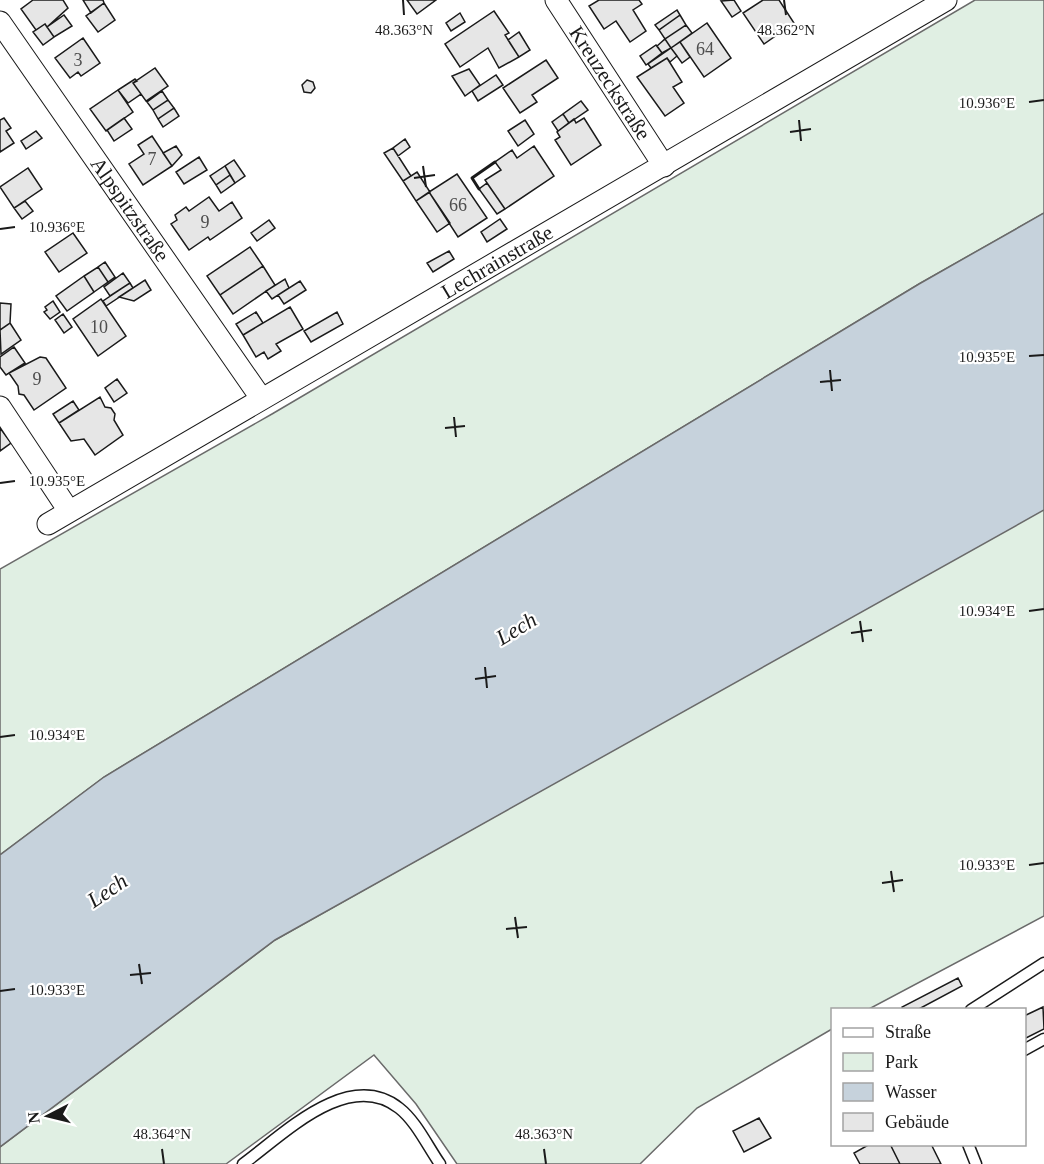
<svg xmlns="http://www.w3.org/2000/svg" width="1044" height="1164" font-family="Georgia,serif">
<rect width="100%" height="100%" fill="#fff"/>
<!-- green -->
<path fill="#e0efe3" stroke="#6a6a6a" stroke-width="1.5" d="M975,0H1044V213L919,284L104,777L0,855V569L272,414Z
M1044,507V916L869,1009L832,1010V1029L697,1108L640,1164H457L416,1104L374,1055L226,1164H0V1147L275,940Z"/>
<!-- water -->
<path fill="#c6d2dc" stroke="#6a6a6a" stroke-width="1.5" d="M1044,213V510L275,940L0,1147V855L104,777L919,284Z"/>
<!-- building -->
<path fill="#e6e6e6" stroke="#1a1a1a" stroke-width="1.5" d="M33,0H63L68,8L47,27L45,24L36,30L21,9Z
M83,0H103L104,3L91,13Z
M407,0H436L417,14Z
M599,0H639L642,4L633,10L646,31L630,42L616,21L604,29L589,6Z
M734,0L741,11L732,17L721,1Z
M763,0H779L794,23L764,44L743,13Z
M104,3L115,20L98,32L86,16Z
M677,10L680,15L659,30L655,25Z
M494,11L509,33L505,35L519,57L499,68L488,48L460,67L445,44Z
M460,13L465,22L451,31L446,23Z
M64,15L72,26L54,37L47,27Z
M680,15L686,25L665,39L659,30Z
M707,23L731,58L704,77L680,42Z
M45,24L54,37L43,45L33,32Z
M686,25L692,33L671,48L665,39Z
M519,32L530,50L519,57L508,40Z
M83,38L100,63L81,76L78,72L70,78L55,58Z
M665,39L671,48L662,53L657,46Z
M680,42L690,57L682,63L671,48Z
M656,45L662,53L646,65L640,56Z
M671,48L677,56L670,62L667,58L651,68L648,64Z
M667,58L682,82L673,87L684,103L665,116L637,77Z
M546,60L558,78L532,95L537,102L520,113L503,88Z
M155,68L168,86L146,101L133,83Z
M469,69L480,85L465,96L452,76Z
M496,75L503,85L478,101L472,91Z
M135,79L137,81L133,83L141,94L128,103L118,90Z
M307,80L313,82L315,88L311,93L304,92L302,85Z
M118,90L133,112L106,131L90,109Z
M162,91L168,100L153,110L147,102Z
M168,100L174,108L158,119L153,110Z
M581,101L588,110L569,123L563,114Z
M174,108L179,116L163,127L158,119Z
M563,114L569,123L558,131L552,122Z
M4,118L11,128L6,131L14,143L0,152V120Z
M124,118L132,129L114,141L107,130Z
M584,118L601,145L571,165L555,140L560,137L557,132L574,119L576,123Z
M525,120L534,134L518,146L508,131Z
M36,131L42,138L26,149L21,141Z
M152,136L172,166L143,185L129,164L144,154L138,145Z
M405,139L410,147L398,156L393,148Z
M176,146L182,155L172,166L163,153Z
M534,146L554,176L505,209L485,180L501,170L495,162L512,150L517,158Z
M393,148L411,176L403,181L384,153Z
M199,157L207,170L184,184L176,172Z
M234,160L245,176L235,183L225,166Z
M225,166L230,175L216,185L210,176Z
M28,168L42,189L14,208L0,187Z
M417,172L430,192L416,201L403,181Z
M457,174L487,218L458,237L429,192Z
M230,175L235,183L221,193L216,185Z
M487,183L505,209L497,214L479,189Z
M429,192L450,223L437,232L416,201Z
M209,197L219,211L232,202L242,218L210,240L208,237L189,250L171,224L177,220L175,215L186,207L189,211Z
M25,201L33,211L22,219L14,208Z
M500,219L507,229L487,242L481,232Z
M269,220L275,228L257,241L251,233Z
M73,233L87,253L59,272L45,252Z
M250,247L263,266L220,295L207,276Z
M449,251L454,259L433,272L427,263Z
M105,262L115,277L108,282L98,267Z
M263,266L275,285L233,314L220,295Z
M98,267L108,282L94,292L84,276Z
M123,273L130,283L110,296L104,287Z
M84,276L94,292L67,311L56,296Z
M285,279L289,288L272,299L266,291Z
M145,280L151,290L134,301L119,297Z
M300,281L306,290L284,304L278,295Z
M130,283L133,288L106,306L103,301Z
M101,299L126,336L98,356L73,319Z
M53,301L60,312L50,319L44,312L47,310L45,307Z
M0,303L11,304L10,323L0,330Z
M290,307L303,329L276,344L281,351L268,359L264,352L256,357L243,335Z
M256,312L263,323L243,335L236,324Z
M337,312L343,324L311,342L304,331Z
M63,314L72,327L64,333L55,320Z
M10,323L21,340L1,354L0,330Z
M14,347L25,363L6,375L0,367V357Z
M40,357L46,358L66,388L34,410L24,395L19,394L18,386L9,373Z
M117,379L127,393L114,402L105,388Z
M100,397L105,407L111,408L115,414L114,420L123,435L95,455L84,439L71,441L59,423Z
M73,401L79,410L59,423L53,414Z
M0,428L11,443L0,451Z
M958,978L962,986L917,1010H903L902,1007Z
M1043,1007L1044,1029L1024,1039V1016Z
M759,1118L771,1138L744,1152L733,1131Z
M870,1144H890L900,1164H860L854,1153Z
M890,1144H931L941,1164H900Z"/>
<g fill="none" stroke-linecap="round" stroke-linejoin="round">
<defs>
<path id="service" d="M971,1010L1044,963
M1024,1050L1044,1039
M968,1144L976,1164
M243,1164C283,1135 348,1068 399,1108C416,1121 428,1147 440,1164"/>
<g id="minor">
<path id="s1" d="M556,0L664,166"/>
<path id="s2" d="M0,22L261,398"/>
<path d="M0,407L69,511"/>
<path id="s3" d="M48,524L946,0"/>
</g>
</defs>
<!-- service casing -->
<use href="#service" stroke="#1a1a1a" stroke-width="13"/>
<!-- minor casing -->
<use href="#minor" stroke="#1a1a1a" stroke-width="23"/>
<!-- service -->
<use href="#service" stroke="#fff" stroke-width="10"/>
<!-- minor -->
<use href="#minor" stroke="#fff" stroke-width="21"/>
<!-- wall -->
<path stroke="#1a1a1a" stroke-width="3" d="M479,189L472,178L495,162"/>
</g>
<!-- ticks -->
<path fill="none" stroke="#1a1a1a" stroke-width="2" d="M403,0L404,15M784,0L786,15M1029,102L1044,100M799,120L801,141M790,132L811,129M423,166L426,187M414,178L435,175M0,229L15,227M1029,356L1044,355M830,370L832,391M820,382L841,380M454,417L456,437M445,428L465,426M0,483L15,481M1029,611L1044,609M860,621L863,642M851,633L872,630M485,667L487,688M475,679L496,676M0,737L15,735M1029,865L1044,863M891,871L894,892M882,883L903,880M515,917L518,938M506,929L527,927M139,964L142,984M130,975L151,973M0,991L15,989M162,1149L164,1164M544,1149L546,1164"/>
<g text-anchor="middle" stroke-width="4.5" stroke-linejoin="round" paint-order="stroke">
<!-- number labels -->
<g font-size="18" fill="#4d4d4d">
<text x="705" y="55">64</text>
<text x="78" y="66">3</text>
<text x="152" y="165">7</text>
<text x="458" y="211">66</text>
<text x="205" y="228">9</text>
<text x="99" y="333">10</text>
<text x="37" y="385">9</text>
</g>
<!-- street labels -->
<g font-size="21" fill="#1a1a1a" stroke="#fff">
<text dy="7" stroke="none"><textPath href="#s1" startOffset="99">Kreuzeckstraße</textPath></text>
<text dy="7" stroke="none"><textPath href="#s2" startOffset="228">Alpspitzstraße</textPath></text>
<text dy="7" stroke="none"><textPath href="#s3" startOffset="520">Lechrainstraße</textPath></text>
</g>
<!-- water labels -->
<g font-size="22" font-style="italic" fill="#1a1a1a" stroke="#fff">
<text transform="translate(516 628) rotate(-31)" y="8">Lech</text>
<text transform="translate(107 890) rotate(-34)" y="8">Lech</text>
</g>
</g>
<g font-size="15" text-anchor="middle" fill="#1a1a1a" stroke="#fff" stroke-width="4.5" stroke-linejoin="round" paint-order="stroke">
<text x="404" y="35">48.363°N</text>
<text x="786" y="35">48.362°N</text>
<text x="987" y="108">10.936°E</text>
<text x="57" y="232">10.936°E</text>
<text x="987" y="362">10.935°E</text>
<text x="57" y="486">10.935°E</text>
<text x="987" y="616">10.934°E</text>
<text x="57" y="740">10.934°E</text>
<text x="987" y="870">10.933°E</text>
<text x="57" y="995">10.933°E</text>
<text x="162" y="1139">48.364°N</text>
<text x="544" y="1139">48.363°N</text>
</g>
<!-- legend -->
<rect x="831" y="1008" width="195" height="138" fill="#ffffff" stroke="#a3a3a3" stroke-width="1.5"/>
<rect x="843" y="1028" width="30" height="9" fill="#ffffff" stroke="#a3a3a3" stroke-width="1.5"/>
<text x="885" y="1038" font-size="18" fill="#1a1a1a">Straße</text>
<rect x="843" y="1053" width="30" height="18" fill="#e0efe3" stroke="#a3a3a3" stroke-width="1.5"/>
<text x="885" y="1068" font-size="18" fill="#1a1a1a">Park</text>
<rect x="843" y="1083" width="30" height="18" fill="#c6d2dc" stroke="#a3a3a3" stroke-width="1.5"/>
<text x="885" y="1098" font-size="18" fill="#1a1a1a">Wasser</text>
<rect x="843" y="1113" width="30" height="18" fill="#e6e6e6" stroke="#a3a3a3" stroke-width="1.5"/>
<text x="885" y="1128" font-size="18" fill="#1a1a1a">Gebäude</text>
<!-- north arrow -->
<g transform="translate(48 1116) rotate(263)" stroke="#ffffff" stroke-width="4.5" paint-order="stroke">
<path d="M0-4.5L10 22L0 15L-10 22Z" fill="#1a1a1a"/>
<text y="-9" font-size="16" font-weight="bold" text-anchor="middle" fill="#1a1a1a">N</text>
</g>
</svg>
